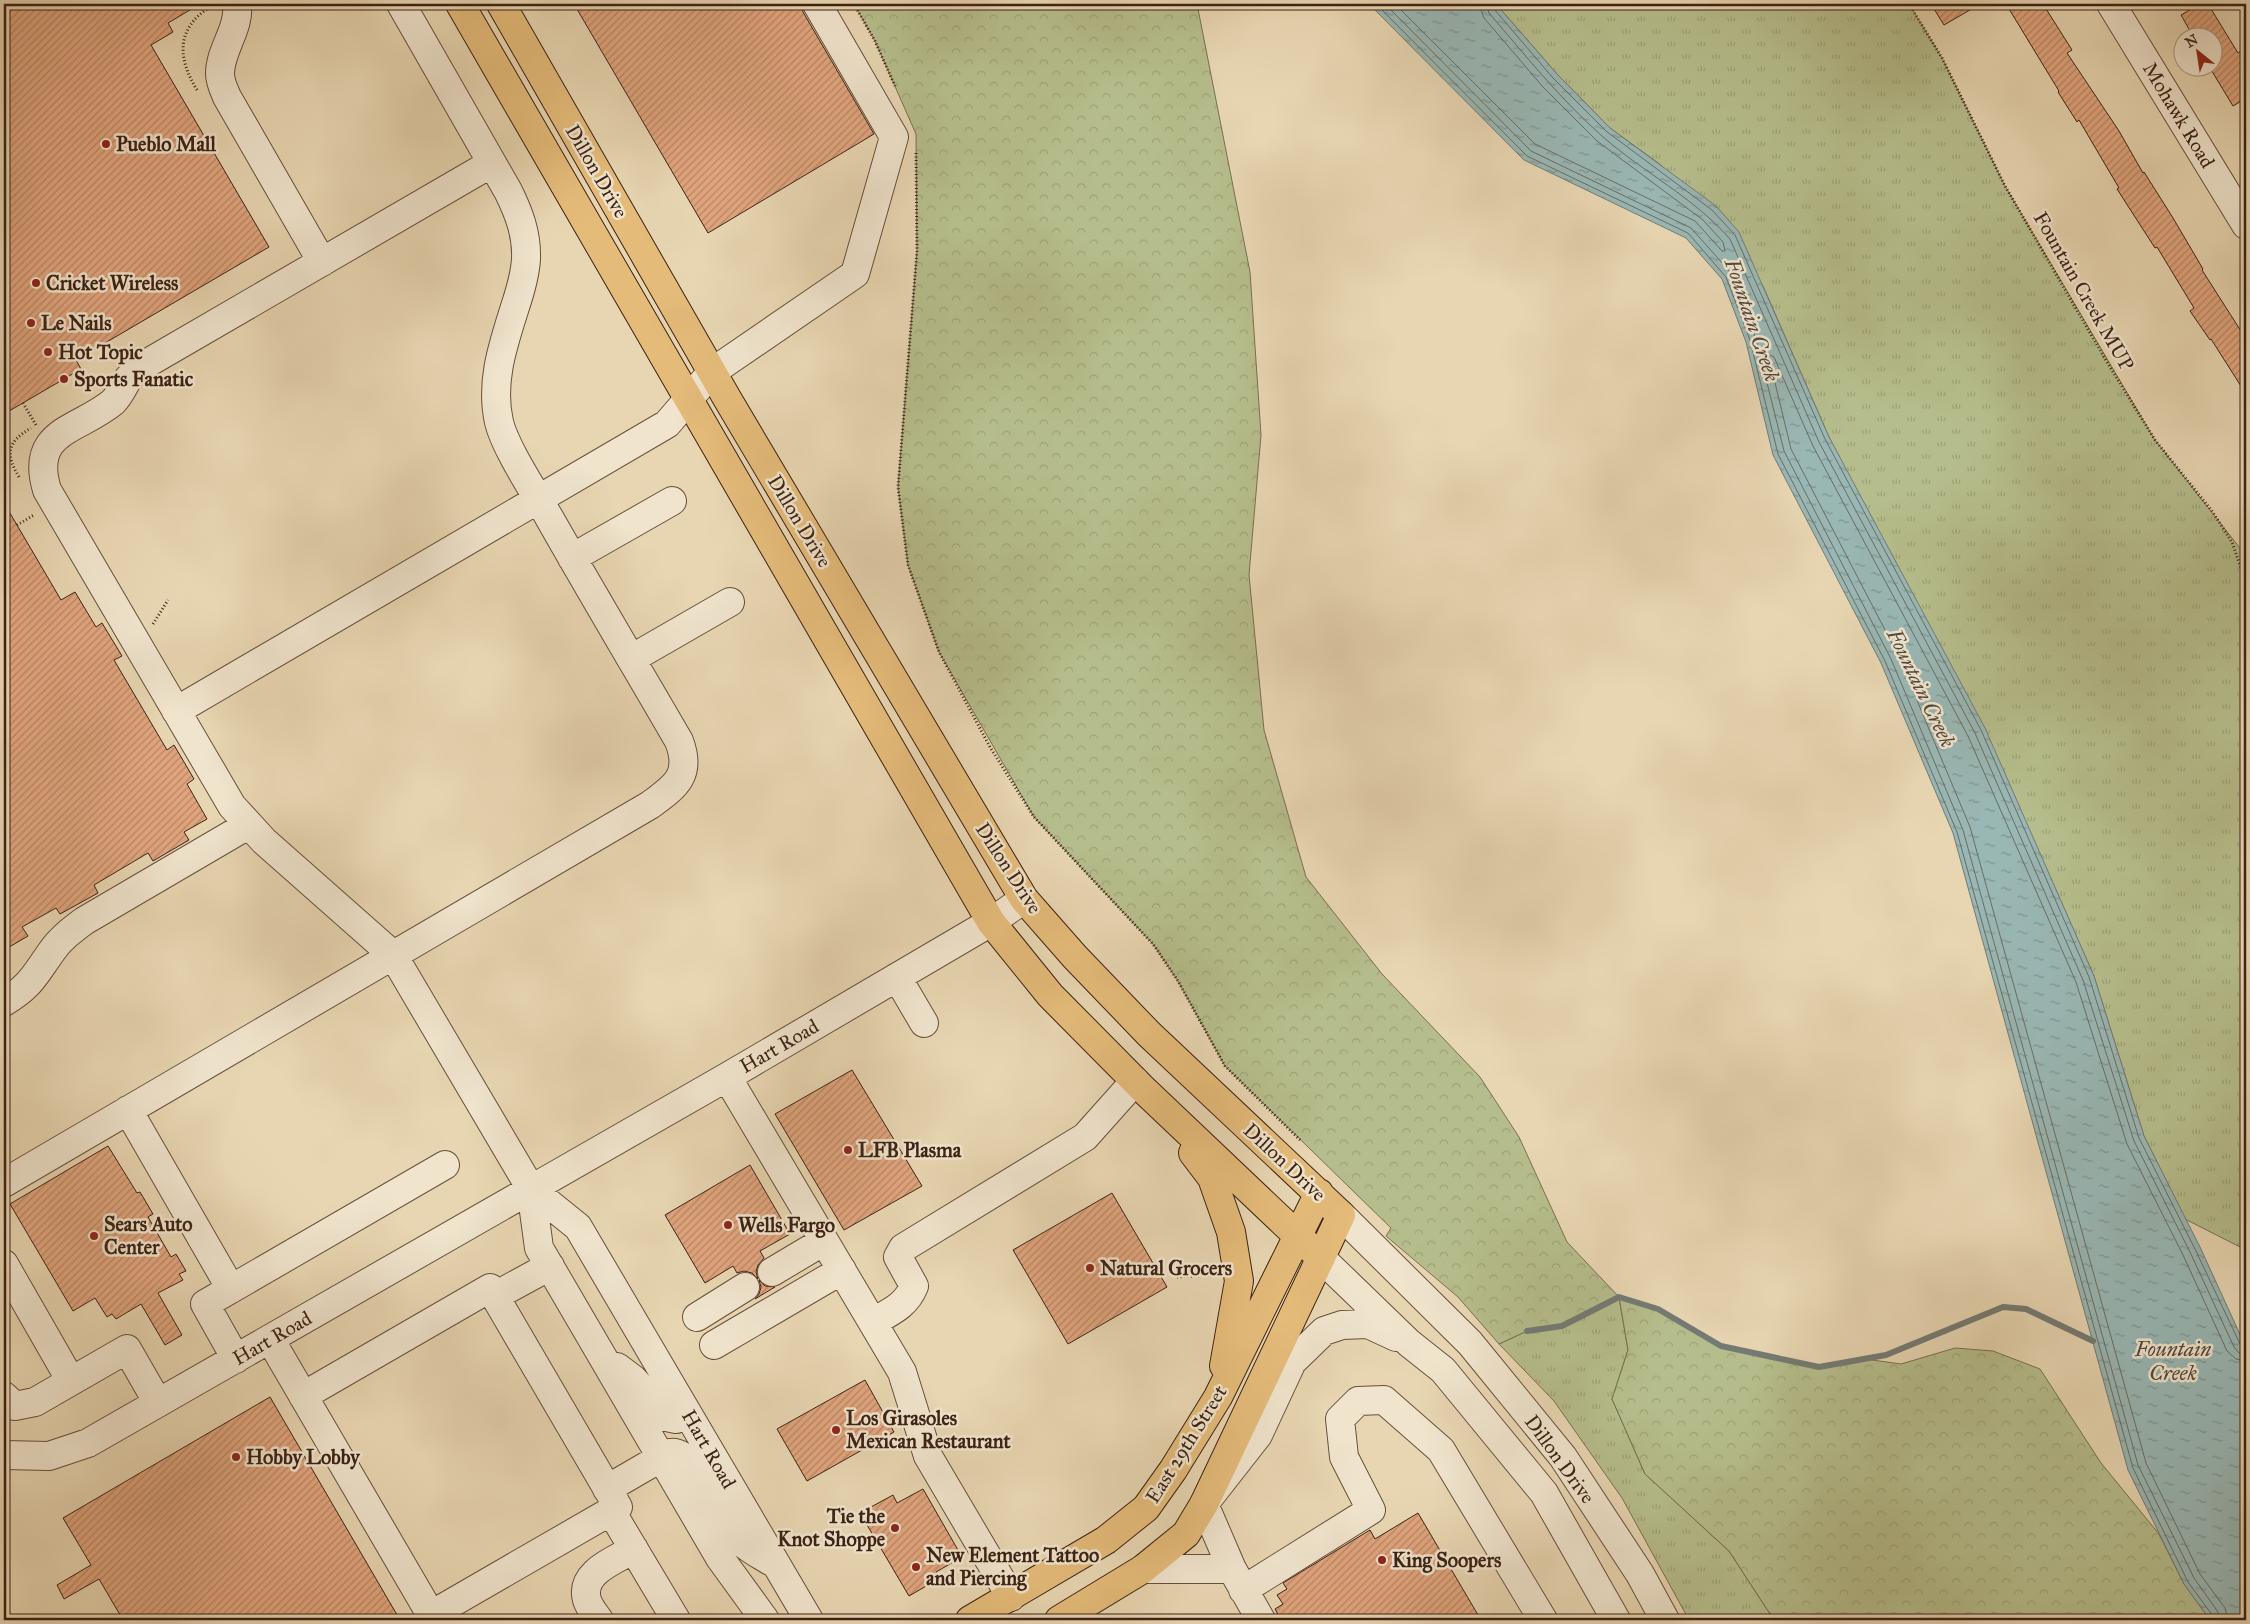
<svg xmlns="http://www.w3.org/2000/svg" width="2250" height="1624" font-family="'IM FELL Great Primer',serif">
<defs>
<pattern id="grass-tufts" width="24" height="20" patternUnits="userSpaceOnUse" patternTransform="scale(1.25)"><rect width="24" height="20" fill="#b6bd8c"/><path d="M3 7l-1-3M5 7V3M7 7l1-3M15 17l-1-3M17 17v-4M19 17l1-3" fill="none" stroke="#9da278"/></pattern>
<pattern id="forest-crowns" width="20" height="18" patternUnits="userSpaceOnUse" patternTransform="scale(1.25)"><rect width="20" height="18" fill="#b6bd8c"/><path d="M2 6a3 3 0 1 1 6 0M12 15a3 3 0 1 1 6 0" fill="none" stroke="#9da278"/></pattern>
<pattern id="water-ripples" width="26" height="14" patternUnits="userSpaceOnUse" patternTransform="scale(1.25)"><rect width="26" height="14" fill="#99b7b4"/><path d="M2 4q2-2 4 0t4 0M15 11q2-2 4 0t4 0" fill="none" stroke="#7e9491"/></pattern>
<pattern id="building-hatch" width="6" height="6" patternUnits="userSpaceOnUse" patternTransform="scale(1.25)"><rect width="6" height="6" fill="#e1a57e"/><path d="M-1 1l2-2M0 6l6-6M5 7l2-2" fill="none" stroke="#b88666"/></pattern>
</defs>
<rect width="100%" height="100%" fill="#e8d6b2"/>
<filter id="stains"><feTurbulence type="fractalNoise" baseFrequency=".004" numOctaves="4"/><feColorMatrix values="0 0 0 0 .2 0 0 0 0 .09 0 0 0 0 .02 0 0 0 .5 -.17"/></filter>
<radialGradient id="worn" r=".72"><stop offset=".6" stop-color="#630" stop-opacity="0"/><stop offset="1" stop-color="#630" stop-opacity=".3"/></radialGradient>
<!-- grass -->
<path fill="url(#grass-tufts)" stroke="#797050" d="M1496,4H1909L1942,58L2005,186L2155,440L2243,552L2246,563V1250L2185,1219L2144,1136L2094,976L2046,868L1829,437L1763,286L1661,165L1610,128L1557,74Z
M1619,1297L1628,1350L1612,1399L1645,1474L1729,1551L1774,1620H1689L1622,1498L1554,1401L1499,1344L1527,1331L1562,1326Z"/>
<!-- forest -->
<path fill="url(#forest-crowns)" stroke="#797050" d="M854,4H1197L1250,272L1261,435L1249,575L1264,730L1306,877L1382,974L1480,1077L1519,1137L1567,1242L1619,1297L1658,1309L1721,1346L1819,1367L1865,1359L1901,1364L1955,1348L1993,1351L2040,1369L2101,1463L2159,1534L2184,1584L2210,1620H1774L1729,1551L1645,1474L1612,1399L1628,1350L1619,1297L1562,1326L1527,1331L1499,1344L1458,1297L1386,1236L1391,1228L1225,1066L1178,981L1153,944L1034,817L939,652L908,565L898,487L917,251L916,134L875,41Z"/>
<!-- water -->
<path fill="url(#water-ripples)" stroke="#747b74" d="M1369,4H1496L1557,74L1610,128L1716,206L1739,232L1829,437L1985,728L2094,976L2144,1136L2200,1247L2243,1341L2246,1351V1620H2210L2184,1584L2128,1470L1953,833L1881,663L1773,455L1746,342L1722,279L1686,238L1524,160Z"/>
<g fill="none" stroke-linecap="round" stroke-linejoin="round">
<!-- shore -->
<path stroke="#6a6c64" stroke-width="1" d="M1376,4L1527,156L1688,233L1726,277L1750,340L1778,454L1885,661L1957,832L2133,1468L2188,1582L2213,1616L2214,1620
M1385,4L1531,151L1691,228L1732,274L1756,339L1784,451L1891,659L1963,830L2138,1465L2194,1578L2218,1612L2220,1620
M1395,4L1535,144L1695,221L1722,251H1725L1723,242L1703,220L1597,141L1543,87L1484,18L1479,4
M1486,4L1489,13C1525,55 1561,100 1602,136C1644,173 1692,196 1730,239L1819,442L1975,733L2083,980L2134,1141L2190,1252L2234,1347L2239,1353L2246,1354
M1493,4L1494,9L1553,78L1606,131L1712,210L1735,235L1825,439L1981,730L2089,977L2139,1138L2195,1249L2240,1344L2246,1348
M2228,1620L2225,1608L2200,1574L2146,1463L1970,827L1898,655L1791,449L1769,358L1770,355L1774,357L1813,446L1968,736L2076,982L2127,1144L2183,1255L2227,1351L2236,1359L2246,1361"/>
<!-- stream -->
<path stroke="#747b74" stroke-width="6" d="M1527,1331L1562,1326L1619,1297L1658,1309L1721,1346L1819,1367L1886,1355L2003,1307L2026,1309L2093,1341
M4,1616L7,1620"/>
</g>
<!-- building -->
<path fill="url(#building-hatch)" stroke="#3c2215" d="M4,4H200L168,23L173,32L151,45L269,247L76,360L81,369L4,414Z
M574,4H801L803,12L874,134L708,233Z
M1931,4H1980L1944,25Z
M2006,4H2043L2072,50L2067,53L2119,131L2143,173L2144,172L2173,218L2203,269L2202,270L2246,339V394L2211,339L2210,340L2190,311L2194,308L2157,247L2155,248L2117,189L2119,188L2079,120L2077,122L2058,92L2059,91Z
M2200,4H2208L2238,53L2246,48V98L2233,106L2210,68H2213L2212,38H2194L2181,15Z
M4,503L61,600L75,592L96,627L102,623L122,656L114,660L167,750L174,745L194,779L187,784L207,819L184,832L189,840L153,861L148,853L94,885L98,893L60,914L56,908L22,927L28,936L4,950Z
M852,1070L922,1186L844,1230L775,1114Z
M108,1146L137,1193L140,1192L153,1214L148,1217L171,1257L176,1254L186,1271L179,1274L183,1280L158,1293L182,1335L165,1345L141,1304L116,1319L112,1314L107,1317L95,1298L73,1311L10,1204Z
M750,1165L790,1234L760,1251L764,1258L758,1265L756,1272L758,1279L752,1273L744,1271L737,1273L733,1266L705,1283L665,1215Z
M1112,1193L1167,1287L1068,1344L1013,1250Z
M759,1280L765,1286L775,1287L755,1299L759,1294L761,1287Z
M865,1380L894,1432L807,1481L777,1429Z
M270,1397L400,1620H123L99,1579L64,1599L57,1585L91,1565L63,1518Z
M923,1489L962,1557L936,1572L940,1578L909,1596L860,1513L893,1495L897,1503Z
M1418,1513L1481,1620H1281L1275,1609L1283,1604L1277,1595L1287,1589L1283,1583L1370,1530L1375,1539Z"/>
<g fill="none" stroke-linecap="round" stroke-linejoin="round">
<defs>
<path id="minor" d="M237,4C240,29 220,49 220,74C220,82 224,90 227,97L322,262
M2111,4L2246,225
M492,163L139,368C135,372 131,375 128,379C123,387 120,395 113,402C78,431 29,430 47,490L232,806L264,841L393,955L531,1189L578,1227L809,1620
M572,558L672,501
M631,659L730,602
M176,711L667,424L712,372L855,274L894,137L817,4
M897,977L924,1023
M4,1002C31,986 34,976 52,951C60,939 72,930 84,921L248,825
M727,1077L902,1372L928,1456L1011,1597
M128,1110L231,1289
M4,1183L650,805C676,786 692,775 679,741C636,667 592,593 550,519C536,494 505,448 499,422C490,382 503,345 515,307C520,292 525,276 526,259C527,234 519,213 508,191L401,4
M531,1189L539,1248L720,1558L765,1620
M1341,1215L1470,1343L1563,1457L1640,1574L1665,1620
M1321,1258L1409,1343L1443,1370L1544,1493L1616,1620
M4,1264L71,1381
M772,1272L824,1241
M495,1296L550,1266
M697,1317L745,1287
M873,1322C890,1312 906,1306 914,1286L898,1257L903,1248L1085,1137L1135,1081
M270,1339L434,1620
M714,1345L842,1270
M236,1359L205,1304L445,1165
M617,1367L633,1379L646,1393L662,1416L676,1419L687,1413
M4,1396L15,1406L35,1402L127,1349L158,1403
M303,1396L490,1288L618,1507L431,1615
M4,1455L49,1456L88,1443L727,1077L991,922L1024,899
M607,1489L669,1453C697,1448 720,1517 735,1536C743,1546 759,1554 770,1561
M611,1511L676,1620
M1143,1569H1232
M1243,1590L1371,1510L1344,1457L1340,1419L1358,1401L1384,1400L1441,1450L1543,1620
M599,1620C595,1614 589,1607 587,1600C579,1572 616,1560 634,1549
M1261,1620L1232,1569L1204,1504L1258,1435L1292,1362L1324,1331L1342,1325L1368,1324L1396,1337"/>
<path id="major" d="M460,4L991,922L1050,995L1145,1091L1321,1258
M501,4L728,400L1024,899L1075,957L1149,1034L1341,1215L1204,1504L1186,1534L1143,1569L1059,1620
M1193,1153L1212,1178L1231,1232L1239,1281L1224,1366
M970,1620L1106,1540L1146,1508L1173,1470L1218,1397L1319,1193"/>
</defs>
<!-- minor casing -->
<use href="#minor" stroke="#674f3c" stroke-width="30"/>
<!-- major casing -->
<use href="#major" stroke="#3c2215" stroke-width="30"/>
<!-- path -->
<path stroke="#3c2215" stroke-width="3" stroke-dasharray="1 2.5" stroke-linecap="butt" d="M854,4L875,41L895,86
M1909,4L1942,58L2005,186L2107,362L2155,440L2212,511L2232,542L2246,583
M197,90C178,59 175,29 210,7L208,4
M916,153L917,251L898,487L908,565L939,652L990,747L1034,817L1153,944L1178,981L1225,1066L1301,1141
M23,403L36,425
M19,477C5,454 7,442 31,428
M17,525L34,515
M153,624L168,600
M1177,1277L1211,1275V1271"/>
<!-- minor -->
<use href="#minor" stroke="#f0e4cd" stroke-width="28"/>
<!-- major -->
<use href="#major" stroke="#e4bb79" stroke-width="28"/>
</g>
<!-- markers -->
<g fill="#8f2418" stroke="#f0e4cd" stroke-width="2">
<circle cx="106" cy="144" r="5"/>
<circle cx="36" cy="283" r="5"/>
<circle cx="31" cy="323" r="5"/>
<circle cx="48" cy="352" r="5"/>
<circle cx="64" cy="379" r="5"/>
<circle cx="848" cy="1150" r="5"/>
<circle cx="728" cy="1225" r="5"/>
<circle cx="94" cy="1236" r="5"/>
<circle cx="1090" cy="1268" r="5"/>
<circle cx="836" cy="1430" r="5"/>
<circle cx="236" cy="1457" r="5"/>
<circle cx="895" cy="1528" r="5"/>
<circle cx="1382" cy="1560" r="5"/>
<circle cx="916" cy="1567" r="5"/>
</g>
<g text-anchor="middle" stroke-width="5" stroke-linejoin="round" paint-order="stroke">
<!-- street labels -->
<g font-size="20" fill="#3c2215" stroke="#f0e4cd">
<text transform="translate(2179 115) rotate(59)" y="7">Mohawk Road</text>
<text transform="translate(597 171) rotate(60)" y="7">Dillon Drive</text>
<text transform="translate(2084 291) rotate(60)" y="7">Fountain Creek MUP</text>
<text transform="translate(800 521) rotate(59)" y="7">Dillon Drive</text>
<text transform="translate(1009 868) rotate(57)" y="7">Dillon Drive</text>
<text transform="translate(779 1046) rotate(-30)" y="7">Hart Road</text>
<text transform="translate(1285 1162) rotate(43)" y="7">Dillon Drive</text>
<text transform="translate(272 1338) rotate(-30)" y="7">Hart Road</text>
<text transform="translate(1186 1444) rotate(-58)" y="7">East 29th Street</text>
<text transform="translate(709 1449) rotate(60)" y="7">Hart Road</text>
<text transform="translate(1560 1459) rotate(54)" y="7">Dillon Drive</text>
</g>
<!-- poi labels -->
<g font-size="20" font-weight="bold" fill="#3c2215" stroke="#f0e4cd" text-anchor="start">
<text x="116" y="151">Pueblo Mall</text>
<text x="46" y="290">Cricket Wireless</text>
<text x="41" y="330">Le Nails</text>
<text x="58" y="359">Hot Topic</text>
<text x="74" y="386">Sports Fanatic</text>
<text x="858" y="1157">LFB Plasma</text>
<text x="104" y="1231">Sears Auto<tspan x="104" dy="23">Center</tspan></text>
<text x="738" y="1232">Wells Fargo</text>
<text x="1100" y="1275">Natural Grocers</text>
<text x="846" y="1425">Los Girasoles<tspan x="846" dy="23">Mexican Restaurant</tspan></text>
<text x="246" y="1464">Hobby Lobby</text>
<text x="885" y="1523" text-anchor="end">Tie the<tspan x="885" dy="23">Knot Shoppe</tspan></text>
<text x="926" y="1562">New Element Tattoo<tspan x="926" dy="23">and Piercing</tspan></text>
<text x="1392" y="1567">King Soopers</text>
</g>
<!-- water labels -->
<g font-size="21" font-style="italic" fill="#53473d" stroke="#f0e4cd">
<text transform="translate(1752 320) rotate(71)" y="7">Fountain Creek</text>
<text transform="translate(1921 688) rotate(64)" y="7">Fountain Creek</text>
<text x="2173" y="1356">Fountain<tspan x="2173" dy="24">Creek</tspan></text>
</g>
</g>
<!-- margin -->
<rect width="2250" height="1624" fill="none" stroke="#e8d6b2" stroke-width="20"/>
<rect x="5" y="5" width="2240" height="1614" fill="none" stroke="#3c2215" stroke-width="2.5"/>
<rect x="10" y="10" width="2230" height="1604" fill="none" stroke="#3c2215"/>
<!-- north arrow -->
<g transform="translate(2198 52) rotate(330)"><circle r="24" fill="#f0e4cd" stroke="#a89683"/>
<path d="M0-4L9 19L0 12L-9 19Z" fill="#8f2418"/>
<text y="-8" font-size="14" font-weight="bold" text-anchor="middle" fill="#3c2215">N</text>
</g>
<rect width="100%" height="100%" filter="url(#stains)"/>
<rect width="100%" height="100%" fill="url(#worn)"/>
</svg>
